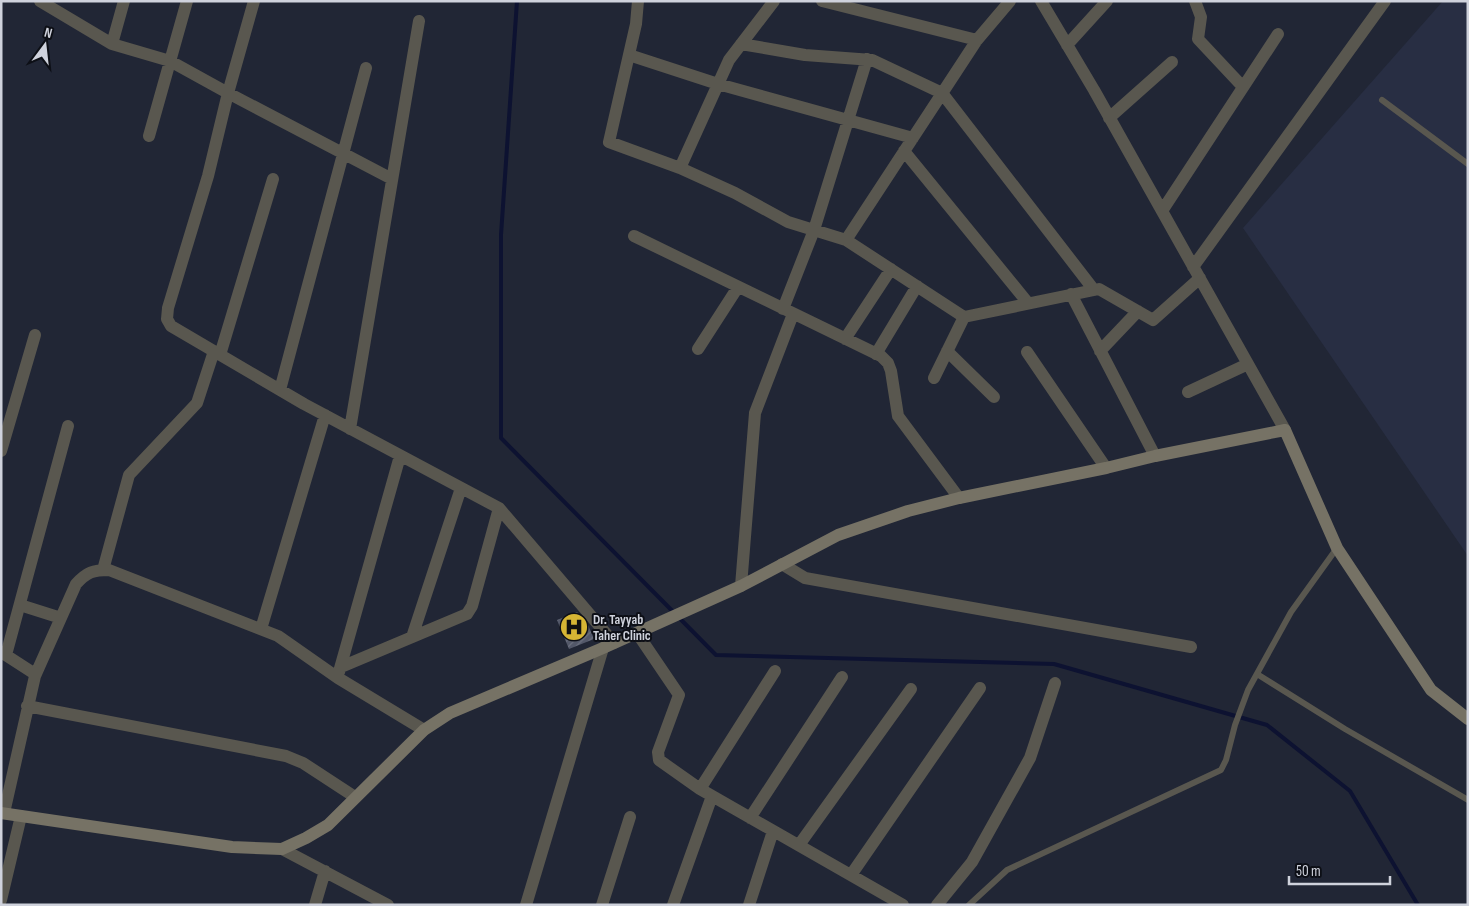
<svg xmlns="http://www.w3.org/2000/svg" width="1469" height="906" font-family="'Sofia Sans Condensed',sans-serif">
<defs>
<pattern id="building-hatch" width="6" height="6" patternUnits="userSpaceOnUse" patternTransform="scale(1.25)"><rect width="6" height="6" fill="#535869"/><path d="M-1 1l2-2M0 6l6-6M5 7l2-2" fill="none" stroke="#6b6f7e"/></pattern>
</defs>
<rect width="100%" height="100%" fill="#212635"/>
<!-- built -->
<path fill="#282e43" d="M1443,1H1468V556L1243,228Z"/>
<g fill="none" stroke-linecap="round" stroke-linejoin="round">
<!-- stream -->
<path stroke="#0d1231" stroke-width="4" d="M517,1L501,235V438L716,655L1054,664L1267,725L1350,791L1418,905"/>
</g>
<!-- building -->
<path fill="url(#building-hatch)" d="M577,612L588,625L594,639L569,649L557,620Z"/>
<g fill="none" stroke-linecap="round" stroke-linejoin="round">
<!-- lane -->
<path stroke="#59574f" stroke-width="6" d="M1382,100L1468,164
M1257,674L1345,729L1468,800
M969,905L1007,870L1221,770L1226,760L1235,725L1248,690L1291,612L1337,548"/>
<!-- street -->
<path stroke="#59574f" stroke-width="12" d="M40,1L112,44L170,61L228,93L208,176L168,308L167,319L171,326L304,404L499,508L614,643
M254,1L228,93L392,179
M638,1L636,24L609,142L680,168
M774,1L729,60L680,168L735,193L788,222L846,240
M822,1L977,40
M1010,1L977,40L846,240L964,317L1099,289L1153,320L1200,278
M1041,1L1094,90L1285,430
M1195,1L1201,17L1198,39L1243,87
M112,44L124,1
M741,44L805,55L872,60L942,93L1094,290
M1067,45L1107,1
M629,55L718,84L913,138
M1109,118L1172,62
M149,136L187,1
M904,151L1028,303
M1162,211L1278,34
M634,236L881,356L888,363L891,371L898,416L959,498
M1193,267L1385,1
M1071,294L1155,456
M783,309L814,230L867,59
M845,339L891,269
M698,349L738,287
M947,351L994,397
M1100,351L1138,311
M1027,352L1106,468
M876,354L917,286
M220,355L273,179
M934,378L964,317
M280,390L366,68
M1188,392L1248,364
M350,429L419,21
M1,451L35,335
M782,564L805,578L1191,647
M103,570L129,475L197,403L214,351
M741,586L755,413L793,314
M20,605L61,618
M261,629L325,415
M637,633L679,695L658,752L659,760L700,789L903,905
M412,637L461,488
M1,652L35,674
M6,655L68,426
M341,667L467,614L472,606L499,508
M339,672L400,456
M27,706L286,756L303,763L355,797
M700,789L775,671
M4,813L35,676L76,584C87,572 93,570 109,570L278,636L338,678L424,730
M750,818L842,677
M799,845L911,689
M282,849L388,905
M851,875L980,688
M1,900L21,816
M315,905L325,871
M526,905L603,648
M602,905L630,817
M673,905L712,796
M749,905L773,831
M937,905L972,862L1030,758L1055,683"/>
<!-- secondary -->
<path stroke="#767265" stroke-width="12" d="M1,813L232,847L282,849L306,838L328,825L424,730L450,713L603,648L741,586L838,535L908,511L959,498L1106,468L1155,456L1285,430L1337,548L1431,690L1468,719"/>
</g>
<!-- icons -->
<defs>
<symbol id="hospital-disc" viewBox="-11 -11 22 22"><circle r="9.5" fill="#d6b534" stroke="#0d0f16"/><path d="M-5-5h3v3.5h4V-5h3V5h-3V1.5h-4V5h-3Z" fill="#111"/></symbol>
</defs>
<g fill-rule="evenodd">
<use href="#hospital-disc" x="558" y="611" width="32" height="32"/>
</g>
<g text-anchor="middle" stroke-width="4" stroke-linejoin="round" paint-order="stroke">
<!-- poi labels -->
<g font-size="14" font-weight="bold" fill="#cfd2dc" stroke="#0d0f16" text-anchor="start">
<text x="593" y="624">Dr. Tayyab<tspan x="593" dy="16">Taher Clinic</tspan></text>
</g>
</g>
<!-- border -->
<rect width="1469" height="906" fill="none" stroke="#cfd2dc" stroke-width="5"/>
<!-- north arrow -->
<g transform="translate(45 45) rotate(15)" stroke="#0d0f16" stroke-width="4" paint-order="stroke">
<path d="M0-4L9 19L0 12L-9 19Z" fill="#cfd2dc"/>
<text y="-8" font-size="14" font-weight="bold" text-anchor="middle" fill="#cfd2dc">N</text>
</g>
<!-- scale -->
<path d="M1289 876v8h101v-8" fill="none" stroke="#cfd2dc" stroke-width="2.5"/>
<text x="1296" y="876" font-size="15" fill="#cfd2dc" stroke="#0d0f16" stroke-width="4" paint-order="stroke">50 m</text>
</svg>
